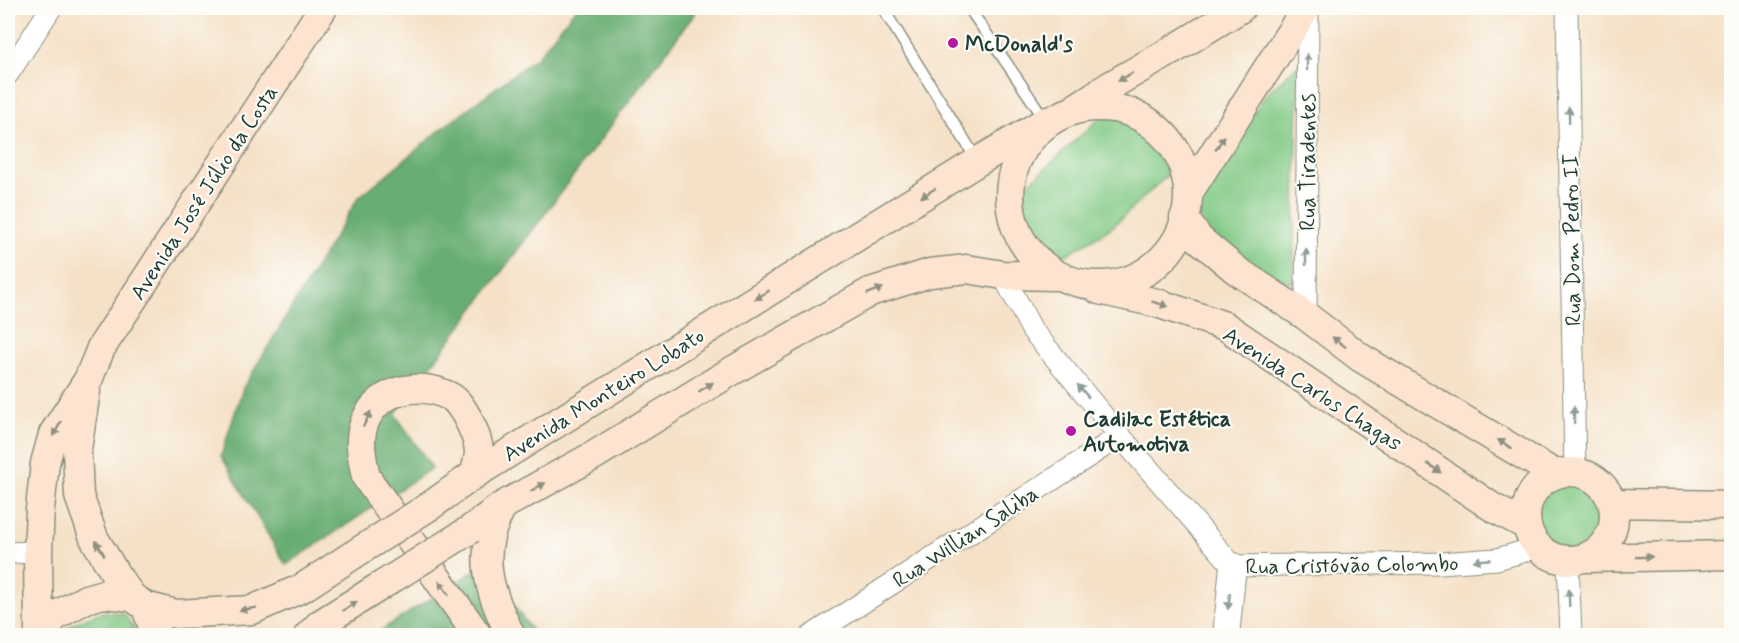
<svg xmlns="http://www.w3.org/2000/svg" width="1739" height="643" font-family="Mynerve,sans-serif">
<rect width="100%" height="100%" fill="#fdfcf7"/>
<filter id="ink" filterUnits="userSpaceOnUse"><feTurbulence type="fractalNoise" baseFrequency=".0167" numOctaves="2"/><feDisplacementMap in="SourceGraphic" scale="12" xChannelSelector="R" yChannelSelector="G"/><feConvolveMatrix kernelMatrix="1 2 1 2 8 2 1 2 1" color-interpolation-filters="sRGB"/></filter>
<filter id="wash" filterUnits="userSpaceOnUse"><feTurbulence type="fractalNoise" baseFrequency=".008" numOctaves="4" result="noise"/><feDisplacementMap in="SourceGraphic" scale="24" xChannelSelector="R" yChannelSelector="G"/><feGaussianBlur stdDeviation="1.35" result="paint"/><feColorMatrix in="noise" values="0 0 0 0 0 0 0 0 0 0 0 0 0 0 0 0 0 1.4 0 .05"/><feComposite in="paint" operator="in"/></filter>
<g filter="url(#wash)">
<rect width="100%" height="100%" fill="#f5e1c7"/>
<!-- green -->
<path fill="#81c985" stroke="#50835c" stroke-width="1.5" d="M1299,64L1293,283L1259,274L1208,234L1198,213L1197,201L1267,93Z
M1104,114L1126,119L1144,131L1169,158V174L1111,228L1066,255L1045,256L1029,237L1020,220L1022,190Z
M1534 516a35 35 0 1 1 70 0a35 35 0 1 1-70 0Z
M102,612L123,613L139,635H58C69,624 87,617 102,612Z"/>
<!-- forest -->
<path fill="#68ad72" stroke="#447553" stroke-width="1.5" d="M576,8H699L395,414L432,468L286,565L221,456L243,388L358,198L450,122L537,57Z
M488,562L486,566L535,635L372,636Z"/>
</g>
<g filter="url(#ink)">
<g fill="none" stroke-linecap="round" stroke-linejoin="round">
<defs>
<path id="service" d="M892,8L885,12L977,160
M969,8L1046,121"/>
<path id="minor" d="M1567,8L1575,473
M8,74L51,8
M1003,275L1032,330L1120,436L1233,566L1440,563L1497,559L1539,547
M1306,316L1308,8
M8,553L38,552
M1568,560L1571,636
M811,636L1120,436"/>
<path id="tertiary" d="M1226,636L1233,566"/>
<path id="secondary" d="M1010 196a89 89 0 1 1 178 0a89 89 0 1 1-178 0Z
M1077,107L1108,87L1176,48L1241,8
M1189,192L1306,8
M1184,218L1199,239L1236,270L1306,316L1361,358L1555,474
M1099,290L1157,303L1225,326L1492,507L1527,526
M86,391L77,450L79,496L94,538L116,575L132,597
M1526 516a44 44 0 1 1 88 0a44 44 0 1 1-88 0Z
M475,474C476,467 479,458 479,451C478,437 463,402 449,396C417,380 374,390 363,427C358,443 363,461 366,477L478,636
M1613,503L1732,505
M430,506L475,474L977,162L1046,121
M502,506C498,516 492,526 490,537C481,572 496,605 511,636
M471,529L502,506L593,456L732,371L870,292L930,273L967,269L1003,275L1055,276
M1585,558L1732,555
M145,606L176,614L252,610L302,588L353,555
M39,636L38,552L40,509L45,463L53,434L88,380L101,348L323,8
M40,636L55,616L86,599L103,594L132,597L145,606L157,636
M308,636L320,624L379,587"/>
</defs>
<!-- service casing -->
<use href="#service" stroke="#8a8f7e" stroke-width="13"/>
<!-- minor casing -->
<use href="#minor" stroke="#8a8f7e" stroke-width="23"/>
<!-- tertiary casing -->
<use href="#tertiary" stroke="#8a8f7e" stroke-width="28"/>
<!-- secondary casing -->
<use href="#secondary" stroke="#8a8f7e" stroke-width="31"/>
<!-- service -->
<use href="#service" stroke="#fff" stroke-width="10"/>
<!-- minor -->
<use href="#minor" stroke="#fff" stroke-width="21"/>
<!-- tertiary -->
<use href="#tertiary" stroke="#fff" stroke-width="26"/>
<!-- secondary -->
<use href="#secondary" stroke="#fde4d0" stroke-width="28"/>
<defs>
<path id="secondary-bridge" d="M353,555L430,506
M379,587L471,529"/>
</defs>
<!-- secondary-bridge casing -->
<use href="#secondary-bridge" stroke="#8a8f7e" stroke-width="31" stroke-linecap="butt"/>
<!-- secondary-bridge -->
<use href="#secondary-bridge" stroke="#fde4d0" stroke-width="28"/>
</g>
<!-- one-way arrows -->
<defs><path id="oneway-solid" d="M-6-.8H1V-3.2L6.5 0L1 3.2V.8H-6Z" transform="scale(1.5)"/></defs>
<g fill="#8f9e9a">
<use href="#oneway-solid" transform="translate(1307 62) rotate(-90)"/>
<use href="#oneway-solid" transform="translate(1569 115) rotate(-91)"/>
<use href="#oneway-solid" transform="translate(1306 257) rotate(-90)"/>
<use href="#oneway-solid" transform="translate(1083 391) rotate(-130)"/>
<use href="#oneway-solid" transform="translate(1574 415) rotate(-91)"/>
<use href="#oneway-solid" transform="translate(1482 560) rotate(175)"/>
<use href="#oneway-solid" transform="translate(1569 598) rotate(-92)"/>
<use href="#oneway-solid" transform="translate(1229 601) rotate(97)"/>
</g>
<g fill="#8e9082">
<use href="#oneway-solid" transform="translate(1125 77) rotate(151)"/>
<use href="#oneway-solid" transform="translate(1220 143) rotate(-58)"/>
<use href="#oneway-solid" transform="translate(928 193) rotate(148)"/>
<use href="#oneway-solid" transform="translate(875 291) rotate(-21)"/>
<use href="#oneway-solid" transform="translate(762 295) rotate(148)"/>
<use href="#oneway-solid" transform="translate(1160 304) rotate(17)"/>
<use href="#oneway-solid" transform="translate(1339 342) rotate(-143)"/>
<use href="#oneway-solid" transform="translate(706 387) rotate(-32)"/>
<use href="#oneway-solid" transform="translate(367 419) rotate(-64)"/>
<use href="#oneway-solid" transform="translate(57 429) rotate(119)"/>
<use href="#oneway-solid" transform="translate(1505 444) rotate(-149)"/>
<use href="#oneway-solid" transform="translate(1434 468) rotate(34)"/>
<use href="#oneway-solid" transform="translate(538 487) rotate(-29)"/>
<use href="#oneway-solid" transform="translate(100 548) rotate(-121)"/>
<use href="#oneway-solid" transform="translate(1644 557) rotate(-1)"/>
<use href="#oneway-solid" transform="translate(444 588) rotate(-125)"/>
<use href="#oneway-solid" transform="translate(350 606) rotate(-33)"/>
<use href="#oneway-solid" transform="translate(248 609) rotate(171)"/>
</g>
</g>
<!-- markers -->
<g fill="#b5179e" stroke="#fdfcf7" stroke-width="2">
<circle cx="953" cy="43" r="6"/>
<circle cx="1071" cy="431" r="6"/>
</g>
<g text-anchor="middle" stroke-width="4.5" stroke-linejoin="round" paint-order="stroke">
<!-- poi labels -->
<g font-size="22" font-weight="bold" fill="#1f3d34" stroke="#fdfcf7" text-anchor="start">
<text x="965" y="51">McDonald's</text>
<text x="1083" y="426">Cadilac Estética<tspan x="1083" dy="25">Automotiva</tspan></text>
</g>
<!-- street labels -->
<g font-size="22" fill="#1f3d34" stroke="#fdfcf7">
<text transform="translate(1307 162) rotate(-90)" y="8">Rua Tiradentes</text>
<text transform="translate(203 192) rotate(-57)" y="8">Avenida José Júlio da Costa</text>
<text transform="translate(1571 240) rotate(-91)" y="8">Rua Dom Pedro II</text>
<text transform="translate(1313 388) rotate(33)" y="8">Avenida Carlos Chagas</text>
<text transform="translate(603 394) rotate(-32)" y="8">Avenida Monteiro Lobato</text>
<text transform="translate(965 536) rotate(-33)" y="8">Rua Willian Saliba</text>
<text transform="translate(1352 564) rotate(-1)" y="8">Rua Cristóvão Colombo</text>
</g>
</g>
<!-- margin -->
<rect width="1739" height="643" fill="none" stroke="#fdfcf7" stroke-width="30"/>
</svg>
